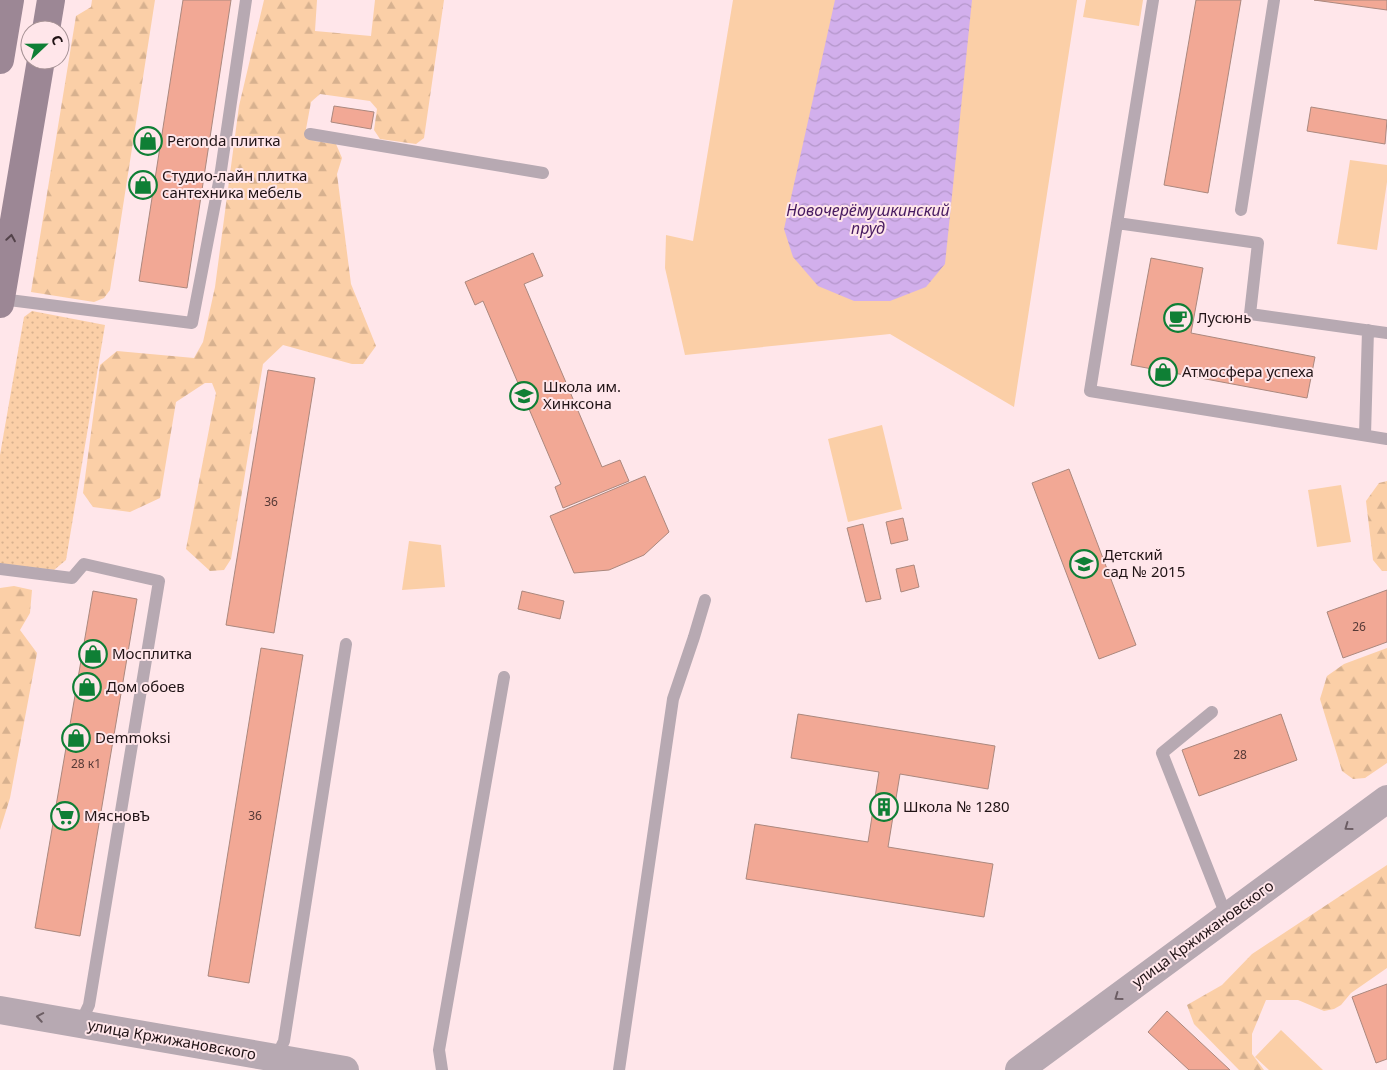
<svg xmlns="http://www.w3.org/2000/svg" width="1387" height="1070" font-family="'Noto Sans',sans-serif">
<defs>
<pattern id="grass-dots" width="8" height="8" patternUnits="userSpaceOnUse" patternTransform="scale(1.25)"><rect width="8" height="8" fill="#fbcfa7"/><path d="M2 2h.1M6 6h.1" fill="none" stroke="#d7b18f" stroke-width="1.8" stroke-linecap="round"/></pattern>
<pattern id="forest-firs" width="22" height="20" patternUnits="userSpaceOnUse" patternTransform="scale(1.25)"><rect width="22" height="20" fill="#fbcfa7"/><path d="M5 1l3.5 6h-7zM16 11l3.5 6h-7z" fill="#d7b18f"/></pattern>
<pattern id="water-waves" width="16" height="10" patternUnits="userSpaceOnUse" patternTransform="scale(1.25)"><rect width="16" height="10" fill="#d2afec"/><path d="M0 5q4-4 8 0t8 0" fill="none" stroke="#b496ca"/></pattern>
</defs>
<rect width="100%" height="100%" fill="#ffe6ea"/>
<!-- grass -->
<path fill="url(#grass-dots)" d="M32,311L105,325L66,560L54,570L0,564V455L24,317Z"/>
<!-- forest -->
<path fill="url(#forest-firs)" d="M92,0H155L110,290L104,298L94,302L31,292L76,16L91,7Z
M264,0H317L315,31L371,36L375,0H444L424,138L416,144L380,139L374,130L377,109L370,101L320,94L311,102L306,129L314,141L336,144L342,158L337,174L351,284L376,346L363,364H352L283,345L263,364L231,559L224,570L210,571L186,549L216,393L212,383H205L176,402L160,498L130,512L93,507L83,493L100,365L117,351L194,358L203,342L215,287L239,106Z
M1387,481V571H1382L1373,560L1366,501L1379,483Z
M14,586L32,590L30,613L20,630L37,653L10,798L0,830V588Z
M1387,648V763L1365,778L1353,779L1342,771L1320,699L1327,676L1344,664Z
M1387,865V968L1351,993L1341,1005L1334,1009L1324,1011L1298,1000H1266L1252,1034V1054L1264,1070H1239L1194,1024L1187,1005L1222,985L1252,954Z"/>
<!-- park -->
<path fill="#fbcfa7" d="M733,0H1077L1014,407L890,334L685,355L665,268L666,235L693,241Z
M1086,0H1143L1139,26L1083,17Z
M1350,160L1387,165V182L1377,250L1337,244Z
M882,425L902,509L848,522L828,439Z
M1341,485L1351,542L1317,547L1308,490Z
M409,541L441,545L445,587L402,590Z
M1281,1030L1323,1070H1269L1255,1057Z"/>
<!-- water -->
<path fill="url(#water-waves)" d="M835,0H972L945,264L926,287L890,301H854L818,286L793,257L784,229Z"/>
<!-- building -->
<path fill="#f2a895" stroke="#ab887e" d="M183,0H231L187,288L139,281Z
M1196,0H1241L1208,193L1164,185Z
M1314,0H1387V10Z
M334,106L374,112L371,129L331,122Z
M1311,107L1387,120L1385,144L1307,131Z
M533,253L543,276L524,284L602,467L620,460L629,481L563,508L555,487L561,484L483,301L475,305L465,282Z
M1151,258L1203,268L1191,333L1315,357L1307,398L1131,365Z
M268,370L315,378L274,633L226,625Z
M1069,469L1136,645L1099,659L1032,483Z
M645,476L669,532L644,555L609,570L574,573L550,516Z
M903,518L908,540L891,544L886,522Z
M863,524L881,599L866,602L847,528Z
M914,565L919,587L901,592L896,569Z
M1387,590V642L1343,658L1327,612Z
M93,591L137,599L80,936L35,928Z
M522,591L564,601L560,619L518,609Z
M261,648L303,655L249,983L208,976Z
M798,714L995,746L988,789L900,774L888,847L993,864L984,917L746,879L755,824L868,842L879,772L791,758Z
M1281,714L1297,760L1199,796L1182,750Z
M1387,984V1059L1376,1063L1352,997Z
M1167,1011L1230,1070H1189L1148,1032Z"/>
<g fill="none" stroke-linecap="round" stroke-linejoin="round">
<!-- service -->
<path stroke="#b7a9b2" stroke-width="12" d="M1153,0L1090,391L1387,439
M310,134L543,173
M1241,210L1274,0
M1117,223L1258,243L1250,314L1387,333
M1,299L192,323L220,177L246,0
M1365,435L1368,330
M0,569L72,578L84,564L159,581L89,1005L80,1024
M1212,712L1162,753L1222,905L1225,918
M276,1058L284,1041L346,644
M442,1070L439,1050L504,677
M619,1070L673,699L694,637L705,600"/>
<!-- tertiary -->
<path stroke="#b7a9b2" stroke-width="28" d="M0,1010L345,1070
M1019,1070L1387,799"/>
<!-- secondary -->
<path stroke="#9c8795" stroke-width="28" d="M46,30L51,0
M0,60L10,0
M0,304L41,60"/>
</g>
<!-- one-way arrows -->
<defs><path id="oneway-chevron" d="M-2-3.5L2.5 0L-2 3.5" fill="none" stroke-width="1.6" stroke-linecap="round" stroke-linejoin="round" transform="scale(1.25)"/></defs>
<use stroke="#524249" href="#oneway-chevron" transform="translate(11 238) rotate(-81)"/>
<g stroke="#6c5e64">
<use href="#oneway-chevron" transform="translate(1348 827) rotate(144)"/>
<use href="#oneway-chevron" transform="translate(1118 997) rotate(144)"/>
<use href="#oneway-chevron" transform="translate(40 1017) rotate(-170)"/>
</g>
<!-- icons -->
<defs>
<symbol id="shop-ring" viewBox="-11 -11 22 22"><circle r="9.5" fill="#ffe6ea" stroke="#0f7f35" stroke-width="1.5"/><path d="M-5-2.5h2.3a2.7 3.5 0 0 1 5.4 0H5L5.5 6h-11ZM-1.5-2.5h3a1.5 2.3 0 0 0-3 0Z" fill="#0f7f35"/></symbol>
<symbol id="cafe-ring" viewBox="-11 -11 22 22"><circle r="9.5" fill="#ffe6ea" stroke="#0f7f35" stroke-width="1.5"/><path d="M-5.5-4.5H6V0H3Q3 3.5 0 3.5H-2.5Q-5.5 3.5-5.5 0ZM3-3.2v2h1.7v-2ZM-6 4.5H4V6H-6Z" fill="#0f7f35"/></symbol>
<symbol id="school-ring" viewBox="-11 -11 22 22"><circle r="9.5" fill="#ffe6ea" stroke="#0f7f35" stroke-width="1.5"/><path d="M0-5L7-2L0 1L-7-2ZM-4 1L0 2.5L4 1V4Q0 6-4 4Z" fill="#0f7f35"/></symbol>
<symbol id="building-ring" viewBox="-11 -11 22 22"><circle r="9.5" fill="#ffe6ea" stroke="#0f7f35" stroke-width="1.5"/><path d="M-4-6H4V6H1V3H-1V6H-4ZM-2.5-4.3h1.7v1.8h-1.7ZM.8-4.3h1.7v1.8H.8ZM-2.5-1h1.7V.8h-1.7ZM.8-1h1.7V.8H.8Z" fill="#0f7f35"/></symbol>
<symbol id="supermarket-ring" viewBox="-11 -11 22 22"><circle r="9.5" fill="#ffe6ea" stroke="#0f7f35" stroke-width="1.5"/><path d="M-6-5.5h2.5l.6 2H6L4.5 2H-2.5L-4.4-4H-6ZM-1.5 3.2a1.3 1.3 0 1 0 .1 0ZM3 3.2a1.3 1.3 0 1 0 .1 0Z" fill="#0f7f35"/></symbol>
</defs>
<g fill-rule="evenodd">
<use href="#shop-ring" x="132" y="125" width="32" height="32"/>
<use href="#shop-ring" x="127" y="169" width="32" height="32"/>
<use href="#cafe-ring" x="1162" y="302" width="32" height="32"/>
<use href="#shop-ring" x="1147" y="356" width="32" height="32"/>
<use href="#school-ring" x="508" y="380" width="32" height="32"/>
<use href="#school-ring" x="1068" y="548" width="32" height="32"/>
<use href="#shop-ring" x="77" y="638" width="32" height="32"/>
<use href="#shop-ring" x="71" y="671" width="32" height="32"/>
<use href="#shop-ring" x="60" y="722" width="32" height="32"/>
<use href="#building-ring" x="868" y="791" width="32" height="32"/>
<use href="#supermarket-ring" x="49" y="800" width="32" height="32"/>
</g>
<g text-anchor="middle" stroke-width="4" stroke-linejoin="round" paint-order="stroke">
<!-- number labels -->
<g font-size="12" fill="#553936">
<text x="271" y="506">36</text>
<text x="1359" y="631">26</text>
<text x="1240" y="759">28</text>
<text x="86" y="768">28 к1</text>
<text x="255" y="820">36</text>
</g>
<!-- poi labels -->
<g font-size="15" fill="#211416" stroke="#ffe6ea" text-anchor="start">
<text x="167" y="146">Peronda плитка</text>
<text x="162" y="181">Студио-лайн плитка<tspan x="162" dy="17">сантехника мебель</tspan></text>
<text x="1197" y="323">Лусюнь</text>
<text x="1182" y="377">Атмосфера успеха</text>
<text x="543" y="392">Школа им.<tspan x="543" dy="17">Хинксона</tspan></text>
<text x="1103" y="560">Детский<tspan x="1103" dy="17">сад № 2015</tspan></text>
<text x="112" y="659">Мосплитка</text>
<text x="106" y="692">Дом обоев</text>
<text x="95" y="743">Demmoksi</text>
<text x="903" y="812">Школа № 1280</text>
<text x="84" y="821">МясновЪ</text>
</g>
<!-- street labels -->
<g font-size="15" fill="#211416" stroke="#ffe6ea">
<text transform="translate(1203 934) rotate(-36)" y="5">улица Кржижановского</text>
<text transform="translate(172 1040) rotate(10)" y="5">улица Кржижановского</text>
</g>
<!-- water labels -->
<g font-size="16" font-style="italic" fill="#471a60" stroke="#ffe6ea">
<text x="868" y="216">Новочерёмушкинский<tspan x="868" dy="18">пруд</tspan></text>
</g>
</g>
<!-- north arrow -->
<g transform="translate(45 45) rotate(68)"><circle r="24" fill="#ffe6ea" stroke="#a69295"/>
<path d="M0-4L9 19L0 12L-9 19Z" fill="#0f7f35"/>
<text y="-8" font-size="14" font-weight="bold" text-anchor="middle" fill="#211416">С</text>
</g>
</svg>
